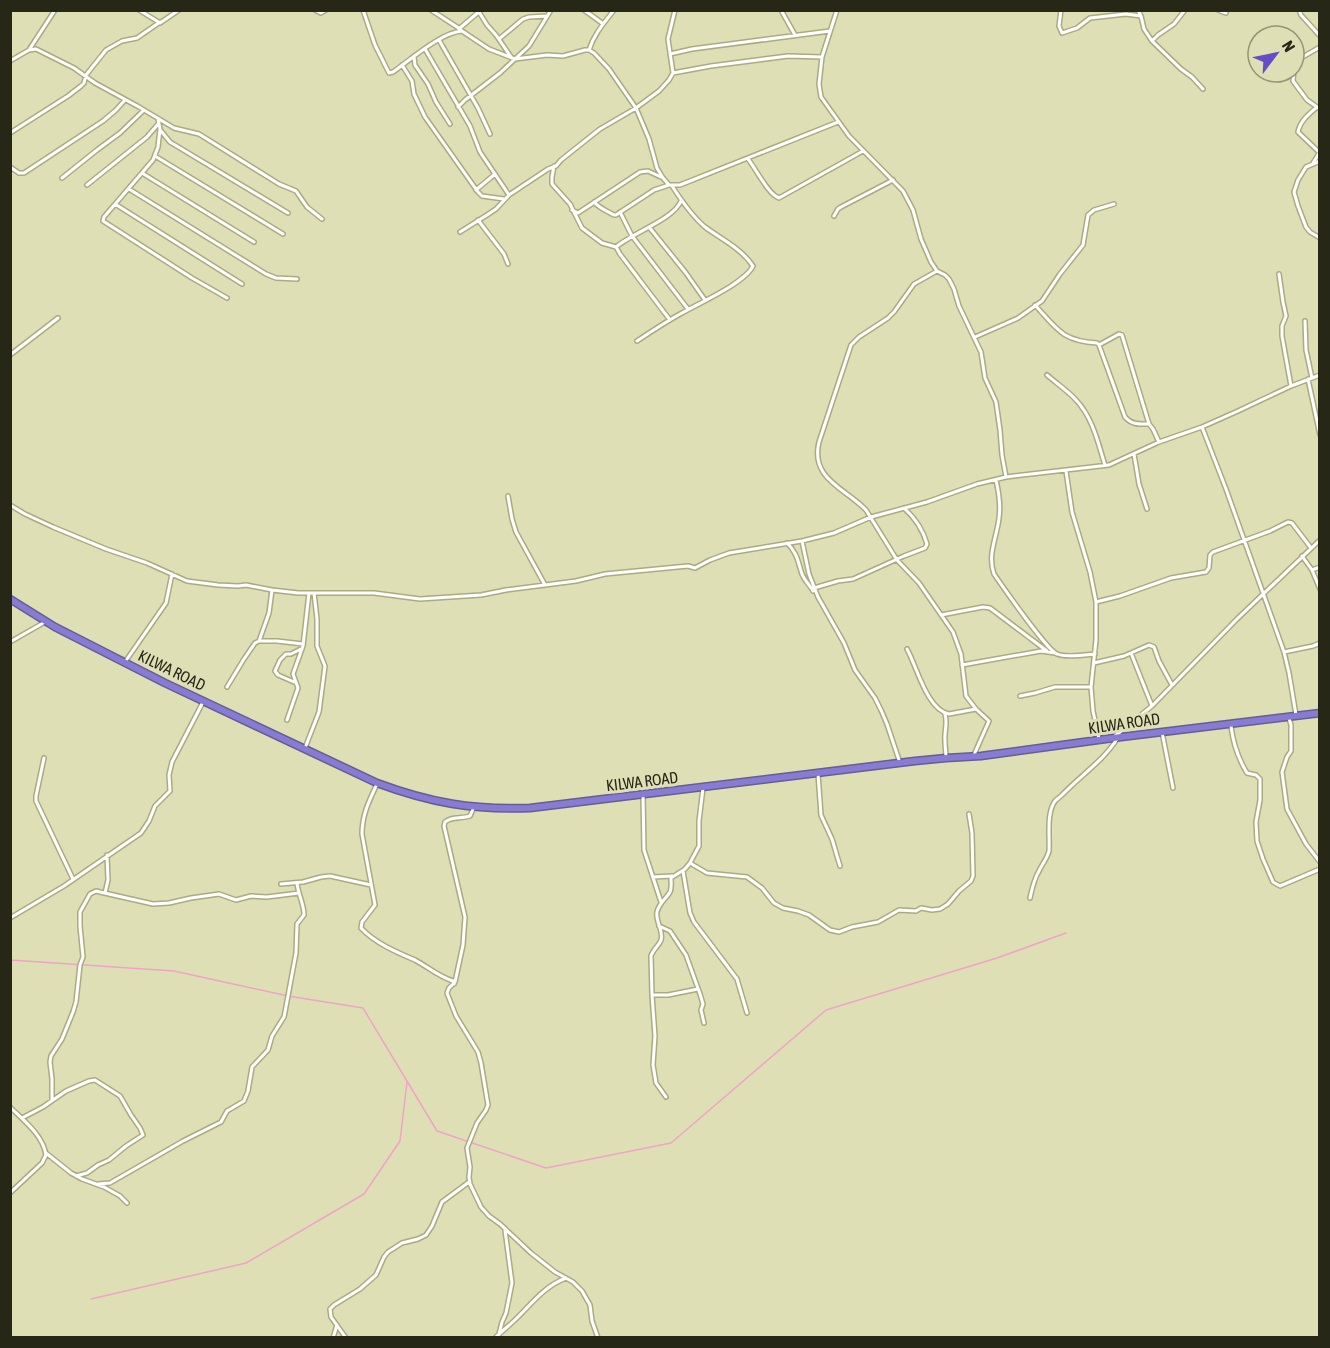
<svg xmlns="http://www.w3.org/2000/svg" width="1330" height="1348" font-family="'Asap Condensed',sans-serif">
<rect width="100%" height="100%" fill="#dfdfb6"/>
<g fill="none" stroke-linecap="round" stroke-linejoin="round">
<!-- stream -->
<path stroke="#f2a2ca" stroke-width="1.5" d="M10,960L174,971L288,996L363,1008L437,1131L546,1168L671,1143L826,1010L997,958L1066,933
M91,1299L246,1263L364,1194L400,1141L407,1082"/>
<defs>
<path id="street" d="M139,10L160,23L179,10
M315,10L321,13L326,10
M363,10L375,45L389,73L393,72C410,60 442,32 462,31L489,49L515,59L547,55L563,56L585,50H589L594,53L609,69L636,108L649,139L657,168L663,178L669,185H680L838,122
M431,10L457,27L462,31
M584,10L602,23
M781,10L795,35
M837,10L822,57L819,84L821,97L849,136L903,191L913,210L921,239L931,262L937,271L945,275L949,279L954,289L959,306L981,352L985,378L996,402L1000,430L1002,455L1006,477
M1061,10L1059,26L1062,33L1077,28L1090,18L1126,14L1141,16
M1138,10L1141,16L1144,29L1152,41L1181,69L1192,77L1203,89
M1218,10L1226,13
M1299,10L1301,15L1320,36
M479,12L487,25L496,35L511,57
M460,28L481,10
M499,39L523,19L529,17L547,16
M439,40L478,108L490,134
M1152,41L1158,35L1174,24L1185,10
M425,49L470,126L480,152L509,195
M29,50L55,10
M589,50C594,34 604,23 614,10
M670,54L692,49L830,31
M414,57L415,65L428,84L436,102L450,124
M10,61L29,50L36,49L74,68L95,83L139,107L174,128L199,134L279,184L296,191L307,207L322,219
M1294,62L1320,47
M402,65L412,81L414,94L425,117L478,192L482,196L504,199
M1294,68L1293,81L1307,100L1320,109
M673,73L711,66L788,56L822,57
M458,107L465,100L500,73L529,46L551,10
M1317,107C1309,114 1300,121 1298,132L1319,152
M158,119L160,129L158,147L153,160L104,217L103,221L192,278L227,298
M161,131L170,142L288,213
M10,133L68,96L81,86L84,83L86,75L106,50L122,41L137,38L160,22
M155,156L283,234
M748,159C756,169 768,194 779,198L863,151
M1320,161L1306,167L1298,180L1294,192L1298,206L1306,227L1310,232L1320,238
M1313,163L1320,152
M554,166L552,177V184L570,204L582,228L602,243L616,247
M10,167L19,173H24L103,121L116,110L125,100
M142,173L254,242
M62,178L97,150L120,133L144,110
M87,185L147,137L159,123
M129,189L266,274L276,278L297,279
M476,190L495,174
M594,202C599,208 607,211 614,215H616L654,190L669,185
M115,204L242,284
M572,210L578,213L640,172L648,171L661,177
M620,212L632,236L688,309
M834,216L838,209L841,207L893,180
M478,220L504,254L508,264
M649,227L686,273L705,300
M460,232L487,215L496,209L509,195L548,169L556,166L561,160L600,129L636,108L659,91L669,80L673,73L668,39L675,10
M937,271L914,284L894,312L888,318L859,337L851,345L819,442C810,479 845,488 866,510L897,560L919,583L953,632L961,654L966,696L976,709L989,721L973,757
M1279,274L1283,302L1286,316L1282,326V336L1291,386
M1035,305C1057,329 1062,341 1097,343L1099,345L1125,417C1132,425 1139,424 1149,424L1153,429L1159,442
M670,320L620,254L616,247C632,233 674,219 681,201
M1305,321L1306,350L1312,378
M975,337L1018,318L1042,301L1060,274L1083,245L1088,215L1094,210L1114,204
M637,341C652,331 667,321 682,313C699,303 745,283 753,266C741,248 721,239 705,227C692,216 681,200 672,186
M1099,345L1119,334L1122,335L1149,424
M10,355L58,318
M1047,375C1056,383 1068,391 1076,400C1093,418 1098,443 1105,465
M1308,379L1320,435
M1202,427L1226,489L1284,652L1289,673L1296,715
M1134,454L1139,484L1147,509
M1066,471L1072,512L1090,572L1096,602V640L1091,687L1093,711L1099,739
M996,480C999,493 1001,505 999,518C997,537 987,555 994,574C1003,587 1047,650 1057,654C1066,658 1085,655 1095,654
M508,496L512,519L516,532L545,585
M10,505L25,514L53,527L106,549L147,563L187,581L218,585L238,586L246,585L272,590L298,593H374L420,599L481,595L506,590L576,581L605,574L688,566L695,568L710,560L729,553L802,541L834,533L871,517L927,502L977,484L1006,477L1109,465L1159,442L1202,427L1238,411L1291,386L1320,375
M802,541L809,574L818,597L844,643L855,670L875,698L881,710L887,724L900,763
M787,543C797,552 798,562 802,574C804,580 810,585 813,591
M1302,556L1312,570L1320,589
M1312,570L1320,567
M814,588L838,581L853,579L904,556L925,548L927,544C923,530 914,517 904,508
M1096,602L1120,596L1171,578L1206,572L1209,568L1210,555L1213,552L1270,531L1288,522L1292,523L1311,548
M941,615L983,607L990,608L1047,651
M259,641L269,613L272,590
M10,642L45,622
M907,649C917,667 927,710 949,714L976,709
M1284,652L1313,646L1320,643
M1131,653L1152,706
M125,662L166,603L172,574
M1094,663L1124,656L1149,645L1154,647L1159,661L1172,685
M962,665L1041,651L1055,653
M294,682L278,675L275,671L280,660L286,654H291L301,649
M227,687L244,659L255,643L259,641H277L303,644
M1020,696L1035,693L1055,687H1091
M945,714C948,724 944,731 945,741C945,747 946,752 946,758
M1289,718L1291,725V751L1287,757L1282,772L1287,809L1306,844L1320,862
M287,720L298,688L293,674L303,646L309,593
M1231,726C1233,743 1238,758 1247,773L1256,775L1260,779V800L1256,822L1257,841L1263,859L1273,882L1280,886L1320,869
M1162,732L1173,788
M1115,736L1152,706L1237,619L1320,540
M305,748L319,712L325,666L317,646V619L314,593
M44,758L36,796V801L73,879
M818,774L821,815L832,839L840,866
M377,784C369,801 362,815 362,834L375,905L362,922L361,928C375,943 396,952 415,960C428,967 439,977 453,981L454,984
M643,796L644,850L661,902
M474,807L470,816C461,819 451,816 445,822L444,826L465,917L463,945L455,982L449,988L447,993L456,1016L478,1052L481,1063L488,1105L486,1110L477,1123L467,1148L470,1167L469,1177L470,1184L481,1207L489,1216L500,1224L531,1253L555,1272L573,1282L582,1291L590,1305L592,1321L598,1338
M690,863L707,873L747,877L762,888L774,903L783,908L798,911L809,915L830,930L839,932L852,927L878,922L899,910L916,911L921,908L932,910L940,909L948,904L959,891L971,881L973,876L972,833L969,814
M683,871L690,913L694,922L737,979L747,1013
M653,877L672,876
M281,884L303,882L321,877L330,876L371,885
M105,893L108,880L107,855
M1030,898C1032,889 1034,879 1039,871C1042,864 1047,859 1049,851C1050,836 1046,814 1055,801C1057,799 1060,797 1062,795C1080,776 1103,761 1117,739
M10,918L64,886L141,833L149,821L155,806L170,791L169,775L172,762L203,702
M659,926L670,931L686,955L700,994L703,1004L701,1010L704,1023
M652,995H668L698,989
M666,1097L656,1083L653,1065L655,1036L652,995L651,956C653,949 659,946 661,940C664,931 655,921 657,912C659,903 666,899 670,892C672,888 671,882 671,878L685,869L690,863L699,846V821L703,788
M52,1100V1079L50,1062L51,1056L62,1039L73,1012L76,1002L80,965L83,957L80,926V912L90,894L96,891L100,892L153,904L169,903L191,898L219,894L236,900L251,896L267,897L299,893
M10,1107C24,1121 43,1135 46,1155L42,1163L10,1193
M22,1118L43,1107L66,1091L89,1081L95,1080L120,1096L131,1115L140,1128L143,1135L126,1146L109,1160L98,1165L87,1173L76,1176
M46,1153L71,1173L82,1179L104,1187L120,1196L127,1203
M98,1184L110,1183L183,1141L221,1122L227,1111L244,1101L248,1091L252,1067L268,1050L272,1036L284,1017L285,1012L296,953L297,924L304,915C304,904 298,894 297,883
M499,1334L502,1322L506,1313L512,1283L505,1230
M333,1338L337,1325
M346,1338L331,1317L330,1309L334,1305L360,1289L376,1275L384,1257L388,1252L402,1243L418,1239L426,1235L432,1226L442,1202L469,1182
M495,1338C502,1331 510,1325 517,1318C533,1302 545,1286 566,1278"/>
<path id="highway" d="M10,599L55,627L165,683L377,783C431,803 472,810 530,808L915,761L946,758L981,756L1113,738L1320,713"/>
</defs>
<!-- street casing -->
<use href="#street" stroke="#aaab83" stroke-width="6"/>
<!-- highway casing -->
<use href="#highway" stroke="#655e92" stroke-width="9"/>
<!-- street -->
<use href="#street" stroke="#fff" stroke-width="3"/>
<!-- highway -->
<use href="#highway" stroke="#877bd4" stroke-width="6"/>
</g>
<g text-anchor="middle" stroke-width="6" stroke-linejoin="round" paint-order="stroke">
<!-- street labels -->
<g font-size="16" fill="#272717" stroke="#dfdfb6">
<text transform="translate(172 670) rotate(26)" y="6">KILWA ROAD</text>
<text transform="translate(1124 723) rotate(-8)" y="6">KILWA ROAD</text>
<text transform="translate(642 781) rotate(-7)" y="6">KILWA ROAD</text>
</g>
</g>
<!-- border -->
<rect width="1330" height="1348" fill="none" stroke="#272717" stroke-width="24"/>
<!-- north arrow -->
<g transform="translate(1276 54) rotate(58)"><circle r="28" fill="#dfdfb6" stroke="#959576" stroke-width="1.5"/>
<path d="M0-4.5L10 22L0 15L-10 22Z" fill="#664dc6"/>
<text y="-9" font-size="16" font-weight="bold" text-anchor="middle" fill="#272717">N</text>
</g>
</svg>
